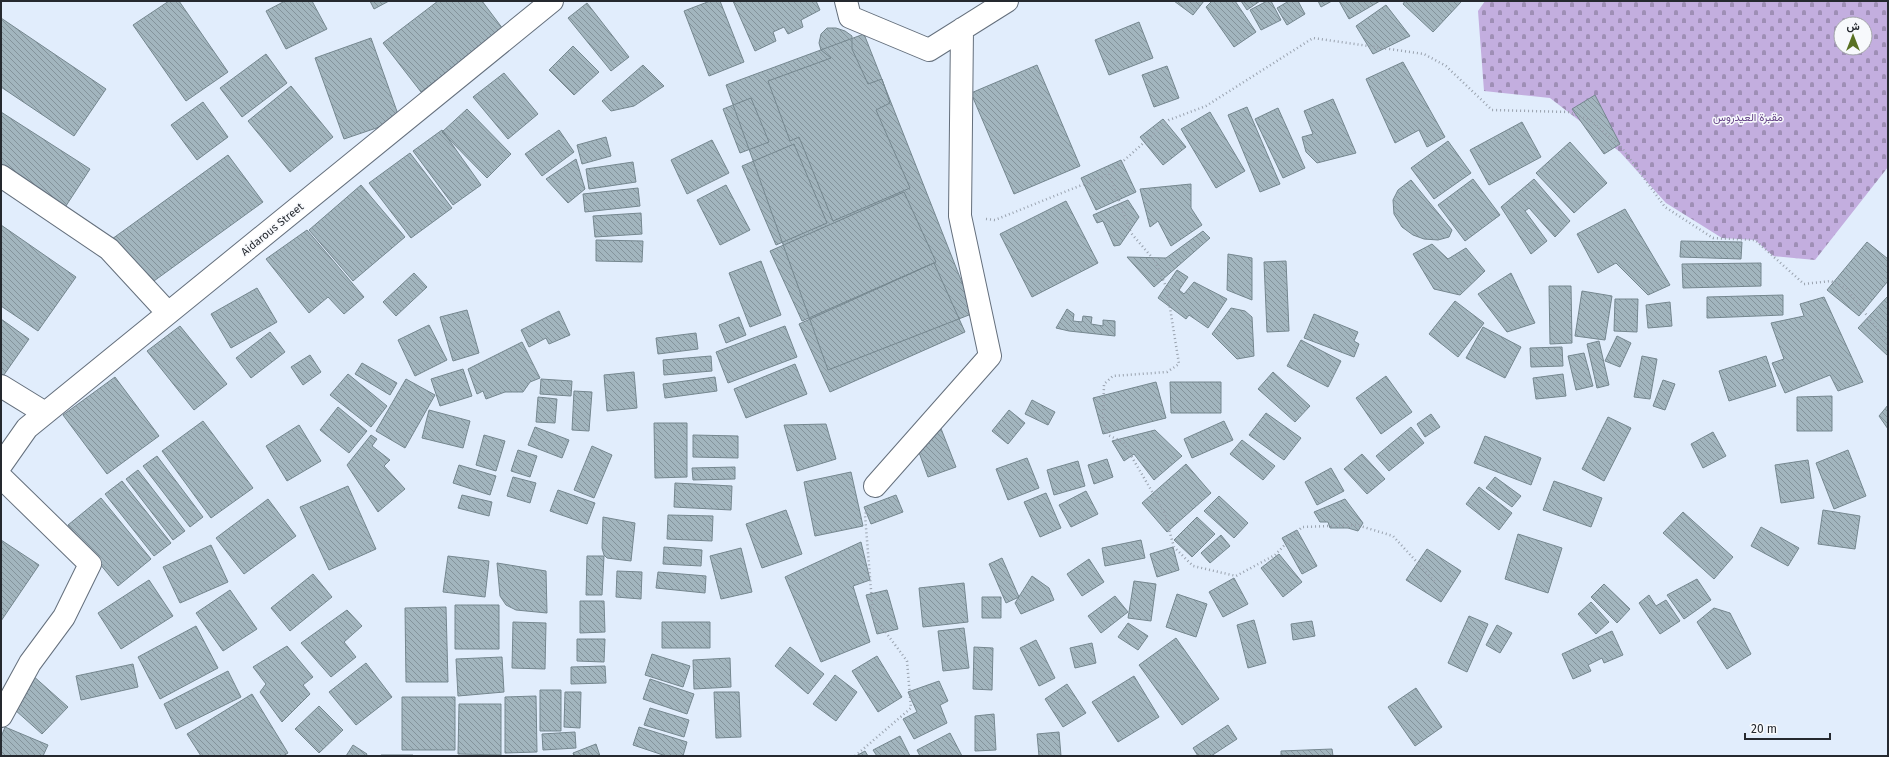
<svg xmlns="http://www.w3.org/2000/svg" width="1889" height="757" font-family="'Fira Sans',Vazirmatn,sans-serif">
<defs>
<pattern id="cemetery-stones" width="16" height="16" patternUnits="userSpaceOnUse"><rect width="16" height="16" fill="#c3aedf"/><path d="M2 7V4a2 2 0 0 1 4 0v3zM10 15v-3a2 2 0 0 1 4 0v3z" fill="#9e8eb5"/></pattern>
<pattern id="building-back-hatch" width="6" height="6" patternUnits="userSpaceOnUse"><rect width="6" height="6" fill="#a2b5be"/><path d="M-1 5l2 2M0 0l6 6M5-1l2 2" fill="none" stroke="#84939b"/></pattern>
</defs>
<rect width="100%" height="100%" fill="#e1edfc"/>
<!-- cemetery -->
<path fill="url(#cemetery-stones)" fill-rule="evenodd" d="M1485,1H1888V167L1815,260L1773,256L1755,240L1722,238L1666,203L1620,152L1550,98L1484,91L1478,11ZM1841,24H1865V48H1841Z"/>
<!-- building -->
<path fill="url(#building-back-hatch)" stroke="#75878f" d="M169,1H179L228,72L186,101L133,25Z
M285,1H312L327,29L286,49L266,11Z
M370,1H389L374,9Z
M438,1H482L503,29L421,92L383,43Z
M710,1H720L744,62L709,76L684,11Z
M733,1H816L820,10L801,20L803,27L788,34L784,27L773,32L776,41L755,51Z
M1174,1H1204L1193,15Z
M1212,1H1235L1256,32L1234,47L1206,7Z
M1241,1H1260L1247,10Z
M1267,1H1271L1281,20L1261,30L1250,10Z
M1289,1H1298L1305,14L1287,25L1277,8Z
M1318,1H1332L1321,7Z
M1339,1H1380L1349,19Z
M1405,1H1461V2L1433,32L1403,4Z
M587,3L629,57L611,71L568,18Z
M1386,5L1410,36L1373,54L1356,26Z
M1,18L106,89L74,136L1,87Z
M1139,22L1153,58L1109,75L1095,40Z
M827,28H836L845,31L852,36V49L868,84L882,79L890,103L876,110L910,188L833,221L799,137L790,141L768,81L831,58L821,50L819,43L821,34Z
M864,34L974,313L828,370L726,85Z
M371,38L400,120L344,139L315,58Z
M573,46L599,72L574,95L549,70Z
M266,54L287,83L242,117L220,88Z
M1403,62L1445,137L1427,147L1419,130L1395,143L1366,79Z
M643,65L664,86L634,106L611,111L602,101Z
M1037,65L1080,166L1014,194L971,93Z
M1167,66L1179,98L1154,107L1142,75Z
M504,73L538,114L508,139L473,97Z
M291,86L333,137L290,172L248,121Z
M1595,95L1620,144L1604,154L1572,109Z
M751,98L769,142L740,153L723,109Z
M1333,99L1356,153L1317,163L1306,152L1302,137L1313,134L1304,111Z
M203,102L228,137L197,160L171,125Z
M1247,107L1280,184L1260,192L1228,115Z
M1278,108L1305,168L1283,178L1255,119Z
M467,109L511,154L487,178L442,132Z
M1,112L90,169L62,212L1,173Z
M1210,112L1245,171L1216,188L1181,129Z
M1163,119L1186,147L1163,165L1140,137Z
M1522,122L1541,157L1489,185L1470,150Z
M442,130L481,185L453,205L413,151Z
M559,130L574,152L542,176L525,154Z
M606,137L611,156L582,164L577,145Z
M712,140L729,173L687,194L671,160Z
M1448,141L1471,173L1434,199L1411,168Z
M1570,142L1607,183L1574,213L1536,173Z
M794,144L827,223L776,245L742,166Z
M410,153L452,208L411,238L369,183Z
M228,155L263,202L147,286L112,239Z
M576,159L585,189L568,203L546,179Z
M1121,160L1136,192L1096,210L1081,178Z
M633,162L636,182L589,189L586,169Z
M1473,179L1500,215L1465,241L1438,205Z
M1534,179L1570,221L1555,237L1529,208L1525,211L1547,241L1531,254L1501,207Z
M1411,180L1452,230L1449,237L1438,240L1424,239L1413,235L1402,227L1394,214L1393,200L1398,190Z
M1191,184V208L1202,225L1171,246L1158,221L1150,227L1140,189Z
M361,185L405,237L353,281L309,230Z
M726,185L750,230L720,245L697,200Z
M638,188L640,206L585,212L583,194Z
M904,192L936,262L802,321L770,251Z
M1128,200L1139,217L1120,245L1114,246L1103,221L1097,223L1093,215Z
M1066,201L1098,263L1032,297L1000,234Z
M1625,209L1670,285L1648,295L1616,263L1598,273L1577,234Z
M641,213L642,234L595,237L593,216Z
M1,225L76,277L38,331L1,306Z
M307,230L364,297L344,314L328,297L309,313L266,259Z
M1203,231L1210,238L1154,287L1127,257L1166,258Z
M596,240L643,241L642,262L596,261Z
M1681,241L1742,242L1741,259L1680,257Z
M1867,242L1888,259V281L1859,316L1827,290Z
M1432,244L1448,259L1466,248L1485,271L1460,295L1434,289L1413,254Z
M1228,254L1252,258V300L1227,290Z
M761,261L781,315L750,327L729,273Z
M1286,261L1289,331L1267,332L1264,262Z
M934,263L965,332L830,392L799,324Z
M1761,263V286L1683,288L1682,264Z
M1177,270L1188,277L1179,290L1184,294L1194,282L1227,299L1208,328L1189,315L1186,319L1158,298Z
M414,273L427,287L396,316L383,302Z
M1511,273L1535,323L1507,332L1478,294Z
M1549,286H1571L1572,343L1550,344Z
M257,288L277,322L231,348L211,314Z
M1582,291L1612,296L1605,340L1575,336Z
M1783,295V315L1707,318V297Z
M1888,296V356L1858,328Z
M1824,297L1863,382L1838,391L1830,375L1785,393L1772,363L1784,359L1771,323L1804,316L1800,304Z
M1615,299H1638L1637,332L1614,331Z
M1455,301L1484,323L1458,357L1429,334Z
M1670,302L1672,326L1648,328L1646,305Z
M1231,308L1245,311L1252,317L1254,356L1237,359L1212,334Z
M1067,309L1074,314L1073,321L1082,322L1083,316L1092,317L1091,324L1103,326V320L1115,321V336L1069,331L1056,328Z
M467,310L479,353L453,361L440,317Z
M559,311L570,335L549,344L546,338L529,347L521,330Z
M1314,314L1358,332L1354,341L1359,344L1354,357L1304,338Z
M739,317L746,335L726,343L719,325Z
M1,319L29,339L1,379Z
M429,325L447,360L415,376L398,340Z
M180,326L227,384L194,410L147,351Z
M785,326L797,357L728,383L716,352Z
M1483,327L1521,347L1505,378L1466,358Z
M270,332L285,352L251,378L236,358Z
M696,333L698,349L658,354L656,338Z
M1617,336L1631,343L1620,367L1605,361Z
M1301,340L1341,361L1328,387L1287,366Z
M1599,341L1609,385L1597,388L1587,344Z
M522,342L540,378L530,382L523,392H505L486,399L483,391L477,394L468,369Z
M1562,347L1563,366L1531,367L1530,348Z
M1584,353L1593,386L1576,390L1568,356Z
M310,355L321,372L303,385L291,367Z
M711,356L712,371L664,375L663,360Z
M1642,356L1657,359L1650,399L1634,397Z
M1766,356L1776,386L1729,401L1719,371Z
M362,363L397,383L390,395L355,374Z
M795,364L807,394L746,418L734,389Z
M463,369L472,396L440,406L431,379Z
M634,372L637,408L607,411L604,375Z
M1273,372L1310,406L1295,422L1258,389Z
M348,374L387,406L371,427L330,395Z
M1563,374L1566,396L1536,399L1533,378Z
M1386,376L1412,412L1381,434L1356,398Z
M115,377L159,436L107,474L63,415Z
M715,377L717,391L665,398L663,384Z
M406,379L435,395L405,448L376,431Z
M541,379L572,381L571,396L540,394Z
M1663,380L1675,384L1665,410L1653,406Z
M1156,382L1166,418L1103,434L1093,398Z
M1170,382H1221V413H1171Z
M574,391L592,392L589,431L572,430Z
M1832,396V431H1797V397Z
M538,397L557,399L555,423L536,422Z
M1032,400L1055,412L1048,425L1025,414Z
M1888,405V429L1879,416Z
M338,407L367,431L349,453L320,430Z
M429,410L470,421L463,448L422,438Z
M1009,410L1025,423L1008,444L992,431Z
M1266,413L1301,438L1284,460L1249,435Z
M1431,414L1440,427L1425,437L1417,424Z
M1608,417L1631,428L1604,481L1582,469Z
M203,421L253,488L211,518L162,451Z
M1224,421L1233,440L1192,458L1184,439Z
M654,423H687V477L655,478Z
M826,424L836,459L797,471L784,425Z
M299,425L321,461L287,481L266,446Z
M940,426L956,467L928,477L913,436Z
M535,427L569,440L562,458L528,445Z
M1411,427L1424,443L1389,471L1376,456Z
M1155,430L1182,456L1154,480L1134,454L1124,461L1112,441Z
M1713,432L1726,456L1703,468L1691,444Z
M371,435L377,439L372,446L390,460L384,466L405,489L378,512L347,465Z
M484,435L505,441L496,471L476,465Z
M693,435L738,436V458L693,457Z
M1485,436L1541,458L1531,485L1474,463Z
M1242,440L1275,466L1263,480L1230,454Z
M592,446L612,455L594,498L574,490Z
M518,450L537,456L530,477L511,471Z
M1848,450L1866,496L1834,509L1816,463Z
M1362,454L1385,479L1367,494L1344,469Z
M157,456L203,517L190,527L143,466Z
M1027,458L1039,488L1008,500L996,469Z
M1107,459L1113,477L1094,484L1088,465Z
M1808,460L1814,498L1781,503L1775,465Z
M1078,461L1085,486L1054,495L1047,470Z
M1186,464L1211,493L1167,532L1142,503Z
M459,465L496,476L490,495L453,483Z
M735,467V479L693,480L692,468Z
M1331,468L1344,491L1317,505L1305,482Z
M138,470L185,531L173,540L126,479Z
M851,472L863,526L815,536L804,482Z
M513,477L536,483L530,503L507,496Z
M1495,477L1521,496L1512,507L1486,488Z
M122,481L171,543L154,556L105,494Z
M1554,481L1602,498L1591,527L1543,510Z
M675,483L732,486L731,510L674,507Z
M348,486L376,549L329,570L300,507Z
M1479,487L1512,513L1499,530L1466,504Z
M558,490L595,503L587,524L550,511Z
M1086,491L1098,514L1071,527L1059,505Z
M1046,493L1061,528L1040,537L1024,502Z
M462,495L492,502L489,516L458,508Z
M896,495L903,512L871,524L864,507Z
M1219,496L1248,523L1234,538L1204,511Z
M101,498L151,559L118,586L68,525Z
M268,499L296,536L244,574L216,538Z
M1345,499L1363,523L1358,531L1348,528H1330L1328,522H1320L1314,512Z
M786,510L802,554L762,568L746,524Z
M1823,510L1860,516L1855,549L1818,544Z
M1683,512L1733,557L1714,579L1663,533Z
M668,515L713,516L712,541L667,539Z
M603,517L635,523L631,561L607,558L604,555L602,548Z
M1197,517L1215,534L1192,557L1174,540Z
M1761,527L1799,548L1788,566L1751,546Z
M1297,530L1317,566L1302,574L1282,538Z
M1518,534L1562,548L1548,593L1505,579Z
M1221,535L1230,546L1210,563L1201,553Z
M1,540L39,565L1,621Z
M1141,540L1145,558L1105,566L1102,548Z
M861,542L870,580L853,586L870,642L821,662L785,577Z
M211,545L228,582L180,603L163,567Z
M664,547L702,550L701,566L663,564Z
M1173,547L1179,570L1157,577L1150,554Z
M741,548L752,592L721,599L710,556Z
M1427,549L1461,571L1441,602L1406,580Z
M1279,554L1302,582L1283,597L1261,568Z
M448,556L489,561L485,597L443,592Z
M587,556H604L602,595H586Z
M1002,558L1019,597L1006,603L989,564Z
M1089,559L1104,582L1082,596L1067,574Z
M497,563L546,571L547,613L516,610L506,605L500,596Z
M617,571L642,572L641,599L616,597Z
M658,572L706,576L705,593L656,588Z
M313,574L332,597L290,631L271,608Z
M1032,576L1049,588L1054,600L1021,614L1015,603Z
M1234,578L1248,604L1223,617L1209,592Z
M1697,579L1711,600L1684,619L1667,595Z
M149,580L173,616L121,649L98,613Z
M1134,581L1156,584L1151,621L1128,618Z
M964,583L968,622L923,627L919,588Z
M1604,584L1630,609L1617,623L1591,597Z
M230,590L257,629L223,651L196,613Z
M887,590L898,629L877,634L866,595Z
M1177,594L1207,604L1196,637L1166,627Z
M1649,595L1656,606L1666,600L1680,621L1660,634L1639,603Z
M1115,596L1128,612L1101,633L1088,616Z
M982,597H1001V618H982Z
M580,601H604L605,632L580,633Z
M1591,602L1609,622L1596,634L1578,614Z
M455,605H499V649H455Z
M446,607L448,682H406L405,608Z
M1714,608L1730,613L1751,654L1727,669L1697,622Z
M347,610L362,626L344,642L356,657L331,677L301,643Z
M1469,616L1488,624L1467,672L1448,663Z
M1254,620L1266,663L1248,668L1237,625Z
M1312,621L1315,636L1293,640L1291,624Z
M513,622L546,623L545,669L512,668Z
M662,622H710V648H662Z
M1128,623L1148,636L1138,650L1118,637Z
M1497,625L1512,633L1500,653L1486,645Z
M196,626L218,668L160,699L138,657Z
M964,628L969,668L943,671L938,631Z
M1612,631L1623,655L1604,663L1602,658L1588,665L1591,671L1573,679L1562,654Z
M1176,638L1219,699L1182,725L1139,665Z
M577,639H605L604,662L577,661Z
M1036,640L1055,678L1039,686L1020,648Z
M1092,643L1096,663L1075,668L1070,648Z
M287,646L313,677L303,685L310,694L282,722L260,692L266,684L253,667Z
M790,647L824,674L808,694L775,666Z
M974,647L993,648L992,690L973,689Z
M652,654L690,666L683,687L645,675Z
M877,656L902,697L878,712L852,671Z
M502,657L504,692L458,696L456,659Z
M730,658L731,687L694,689L693,660Z
M366,663L392,697L356,725L329,692Z
M133,664L138,687L81,700L76,676Z
M605,666L606,683L571,684V667Z
M228,671L241,697L176,729L164,704Z
M31,674L68,707L42,734L5,701Z
M835,675L857,692L836,721L813,704Z
M1134,676L1159,717L1118,742L1092,702Z
M650,679L694,694L687,714L643,699Z
M939,681L948,701L940,705L947,723L914,739L903,719L917,712L908,692Z
M1067,684L1086,713L1063,727L1045,699Z
M1416,688L1442,727L1415,746L1388,707Z
M540,690H561V731H540Z
M565,692H581L580,728L564,727Z
M714,692H739L741,737L716,738Z
M252,694L288,753L283,756H201L187,734Z
M536,696L537,752L505,753V697Z
M402,697H455V750H402Z
M459,704H501V755L458,754Z
M319,706L343,730L319,753L295,729Z
M650,708L689,720L684,737L644,725Z
M994,714L996,750L975,751V716Z
M1228,725L1237,739L1211,756H1198L1193,748Z
M5,727L48,745L43,756H1V737Z
M639,727L687,742L683,756H666L633,745Z
M575,732L576,748L543,750L542,734Z
M1059,732L1061,756H1039L1037,734Z
M950,733L962,756H920L917,750Z
M900,736L910,756H877L873,750Z
M596,744L600,756H574L573,753Z
M353,745L367,754L366,756H346Z
M1332,749L1333,756H1281V751Z
M865,751L868,756H856Z
M381,755H413V756H381Z"/>
<g fill="none" stroke-linecap="round" stroke-linejoin="round">
<defs>
<path id="minor" d="M846,1L850,17L929,50L1007,1
M1,176L109,249L168,313
M1,386L45,413
M1,465L27,428L552,1
M1,477L90,564L64,617L30,663L1,716
M875,486L990,356L960,216L962,29"/>
</defs>
<!-- minor casing -->
<use href="#minor" stroke="#646f7c" stroke-width="24"/>
<!-- path -->
<path stroke="#99a2ae" stroke-width="2.5" stroke-dasharray="1 3" stroke-linecap="butt" d="M1109,174L1131,233L1155,261L1167,289L1179,364L1167,372L1113,376L1104,384L1103,419L1108,435L1123,442L1164,512L1174,547L1193,566L1236,576L1275,555L1302,527L1357,525L1393,536L1436,583
M986,219L995,220L1109,174L1169,120L1206,106L1313,38L1424,54L1446,66L1492,110L1569,112L1590,120L1622,148L1665,207L1713,238L1755,240L1804,284L1831,281L1846,288L1888,343
M855,756L911,708L907,661L873,615L865,515L867,509"/>
<!-- minor -->
<use href="#minor" stroke="#fff" stroke-width="22"/>
</g>
<g text-anchor="middle" stroke-width="3" stroke-linejoin="round" paint-order="stroke">
<!-- park labels -->
<g font-size="11" fill="#654488" stroke="#f7f9fc">
<text x="1748" y="121">مقبرة العيدروس</text>
</g>
<!-- street labels -->
<g font-size="11" fill="#25292f" stroke="#f7f9fc">
<text transform="translate(272 229) rotate(-39)" y="4">Aidarous Street</text>
</g>
</g>
<!-- border -->
<rect width="1889" height="757" fill="none" stroke="#25292f" stroke-width="4"/>
<!-- north arrow -->
<g transform="translate(1853 36)"><circle r="19" fill="#f7f9fc" stroke="#a3a6aa"/>
<path d="M0-3L7 15L0 10L-7 15Z" fill="#597122"/>
<text y="-6" font-size="11" font-weight="bold" text-anchor="middle" fill="#25292f">ش</text>
</g>
<!-- scale -->
<path d="M1745 733v6h85v-6" fill="none" stroke="#25292f" stroke-width="2"/>
<text x="1751" y="733" font-size="12" fill="#25292f" stroke="#f7f9fc" stroke-width="3" paint-order="stroke">20 m</text>
</svg>
